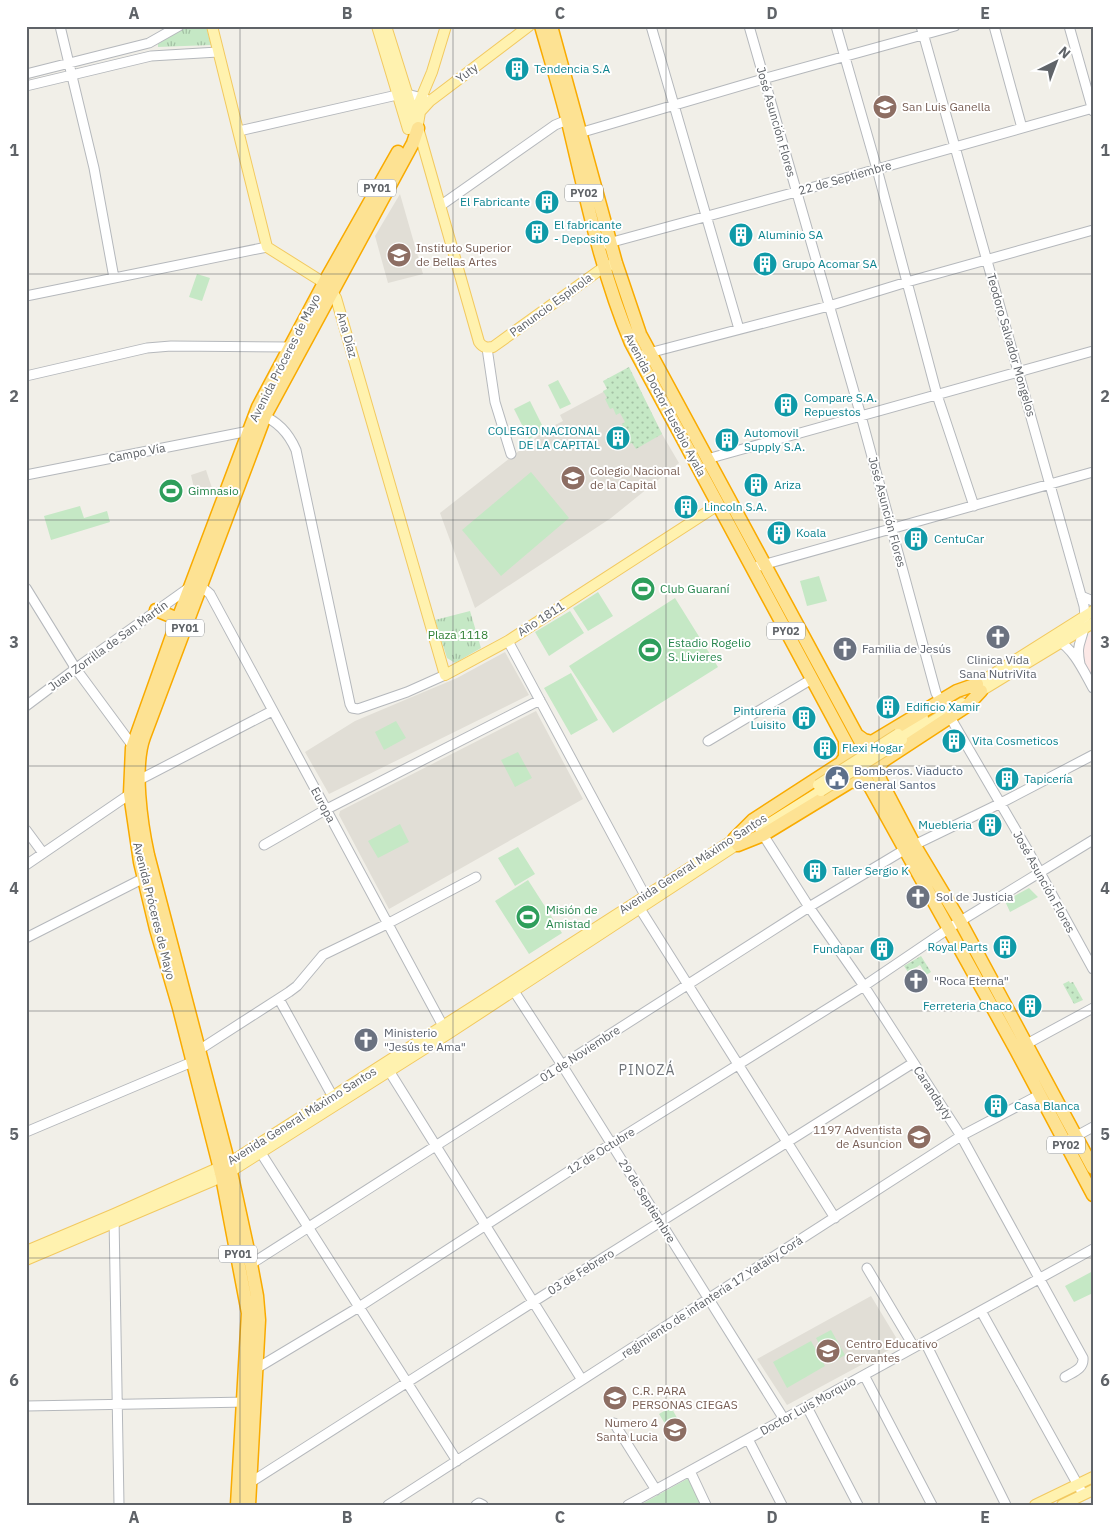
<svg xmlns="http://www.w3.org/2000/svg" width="1119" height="1531" font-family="'IBM Plex Sans',sans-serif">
<defs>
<pattern id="park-tufts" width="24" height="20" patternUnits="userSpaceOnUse" patternTransform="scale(1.25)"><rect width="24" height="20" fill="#c5e8c5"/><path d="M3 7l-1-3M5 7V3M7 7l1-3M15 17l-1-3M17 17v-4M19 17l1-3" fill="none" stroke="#a3c0a4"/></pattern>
<pattern id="garden-dots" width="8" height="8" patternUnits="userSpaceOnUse" patternTransform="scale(1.25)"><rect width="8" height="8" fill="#c5e8c5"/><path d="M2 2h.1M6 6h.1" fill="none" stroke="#a3c0a4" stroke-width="1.8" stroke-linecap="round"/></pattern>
</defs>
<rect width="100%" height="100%" fill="#f1efe8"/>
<!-- education -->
<path fill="#e1ded6" d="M400,194L423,274L388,283L375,236Z
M633,376L662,434L679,463L611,518L475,608L440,513L547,429L563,421L560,415Z
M206,470L212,488L198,493L196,487L194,488L191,475Z
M505,652L529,695L329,794L305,752L355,721L457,678Z
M536,711L583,799L389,909L339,815L340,811Z
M871,1296L900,1344L787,1405L757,1359Z"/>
<!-- medical -->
<path fill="#fce8e6" d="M1093,631V675L1090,674L1082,659L1081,648L1090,633Z"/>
<!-- grass -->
<path fill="#c5e8c5" d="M197,274L210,278L202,301L189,297Z
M558,380L571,404L560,409L548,385Z
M530,401L545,431L529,439L514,409Z
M531,472L569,518L501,576L462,530Z
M80,506L84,518L107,511L110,522L51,540L44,516Z
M819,576L827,601L807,606L800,581Z
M598,592L613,616L588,631L573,608Z
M675,598L718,667L613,733L569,666Z
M570,611L584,633L549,656L535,632Z
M571,673L598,720L571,735L544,688Z
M396,721L406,738L384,750L375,732Z
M518,752L532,778L515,787L501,760Z
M400,824L409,842L378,858L368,841Z
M518,847L535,874L515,886L498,858Z
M528,880L562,933L529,954L495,901Z
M1029,888L1038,897L1010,912L1005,901Z
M1093,1271V1293L1074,1302L1065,1286Z
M831,1330L845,1355L830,1364L816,1338Z
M811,1341L825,1366L787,1388L773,1362Z
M671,1407L686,1434L675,1440L659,1414Z
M687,1479H690L704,1505H640Z"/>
<!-- park -->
<path fill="url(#park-tufts)" d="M186,26H206L211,45L158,47V44Z
M470,611L481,648L455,663L447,658L435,620Z"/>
<!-- garden -->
<path fill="url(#garden-dots)" d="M629,367L662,434L636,449L632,443L629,444L623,433L625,432L622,424L625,422L620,413L616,415L613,408L610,409L605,399L607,398L603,391L607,389L603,381Z
M921,956L931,972L926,975L920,965L908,972L904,966Z
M1069,981L1070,983L1073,982L1083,1000L1074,1004L1063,984Z"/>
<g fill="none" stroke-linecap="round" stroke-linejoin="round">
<defs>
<path id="minor" d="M60,26L94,168L114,278
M651,26L739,329
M749,26L861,416L936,693L1027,849L1093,969
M836,26L877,169L937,395L974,506
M921,26L1084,606C1085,613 1085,620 1084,627C1081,645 1076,643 1080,664
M994,26L1022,128
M1069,26L1093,111
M26,74L149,43L179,26
M26,86L151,56L218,52
M239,131L397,95L407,94L426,99
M576,134L763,79L955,26
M440,206L555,125L572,118
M605,244L796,192L1093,108
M26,296L267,247
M487,348L495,402L511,454
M645,354L829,306L907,282L1093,230
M26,376L147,348L171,346L291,347
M261,415C278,421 289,434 296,450L350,704L352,708L358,709L407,692L445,675
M707,459L1093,351
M26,475L249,431
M752,568L1093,472
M26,588L76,669L135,749
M1081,596L1093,601
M1057,640C1074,649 1084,672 1093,688
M508,641L648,901
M26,706L82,664L190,587C200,586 203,587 210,594L443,1026
M708,741L812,679
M26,830L43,853
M760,830L809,907L864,986L961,1136L1083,1358C1084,1369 1073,1372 1065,1377
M264,845L325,810L540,700
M26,865L130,794L139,780L272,711
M637,904L835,1218
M26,938L144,878
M510,985L562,1065L784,1419
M279,999L333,1097
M1023,1046L1093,1008
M199,1050L289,992L297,986L323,955L387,924L476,877
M386,1066L582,1380
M26,1132L192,1062
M1071,1139L1093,1127
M261,1153L457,1461
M114,1217L119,1505
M251,1264L809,907L904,850L999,804L1093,755
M867,1268L914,1347
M981,1311L1083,1494
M925,1342L1006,1505
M254,1370L359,1307L611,1144L864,986L954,925L1093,840
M864,1375L932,1505
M26,1406L248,1402
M807,1407L858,1505
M614,1423L656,1490
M748,1439L782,1505
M690,1471L706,1505
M248,1484L533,1302L913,1063
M388,1505L961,1136L1039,1095
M476,1505L479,1503L483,1505
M628,1505L1093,1249"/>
<path id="major" d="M212,26L267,247L329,286L336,298L445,675L508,641L718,505
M377,26L408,129
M386,26L418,128L479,342C483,348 487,348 493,347L604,267L610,265
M418,124L420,112L430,101L529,26
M408,129L432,72L446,26
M971,688L1093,611
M976,694L1093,623
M898,734L923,718
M902,740L962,703
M762,828L821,791
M26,1251L114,1214L229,1163L739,836
M26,1260L222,1177L448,1034L744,840
M1035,1505L1093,1477
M1062,1505L1093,1490"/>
<path id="highway" d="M541,26C550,58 560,90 568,122C586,197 601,272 631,343L854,757
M551,26L616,263L640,334L865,750
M156,610L178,619
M857,735L864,740L872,742L957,691L977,684
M873,766L915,846L960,921L1093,1168
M862,772L1016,1050L1093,1195
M880,778L879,768L883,761L967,706L981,691
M734,839L753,820L841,763L845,757V741
M738,845L763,835L850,782L860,781L869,785
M237,1505L248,1313L222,1177L179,1008L156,929L140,862L130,794L132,748L178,619L258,407L324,283L398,152
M249,1505L259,1320L257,1296L251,1264L231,1172L148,855C141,823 133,767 144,737L265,416L413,143L418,128"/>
</defs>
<!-- minor casing -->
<use href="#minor" stroke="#b5b8bc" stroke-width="11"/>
<!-- major casing -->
<use href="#major" stroke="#f2c960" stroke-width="12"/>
<!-- highway casing -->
<use href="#highway" stroke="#f9ab00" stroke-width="15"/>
<!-- minor -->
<use href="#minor" stroke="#fff" stroke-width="9"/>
<!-- major -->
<use href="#major" stroke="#fff2af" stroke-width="10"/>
<!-- highway -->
<use href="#highway" stroke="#fde293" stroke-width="12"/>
<defs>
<path id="major-bridge" d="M818,785L898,734
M821,791L902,740"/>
</defs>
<!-- major-bridge casing -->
<use href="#major-bridge" stroke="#f2c960" stroke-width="12" stroke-linecap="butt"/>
<!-- major-bridge -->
<use href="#major-bridge" stroke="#fff2af" stroke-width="10"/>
</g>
<!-- grid -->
<path fill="none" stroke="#5f6368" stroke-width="1" stroke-opacity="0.55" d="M240,26V1505M453,26V1505M666,26V1505M879,26V1505M26,274H1093M26,520H1093M26,766H1093M26,1011H1093M26,1258H1093"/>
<!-- icons -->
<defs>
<symbol id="building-disc" viewBox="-11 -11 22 22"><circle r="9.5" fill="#0f9aa8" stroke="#fff"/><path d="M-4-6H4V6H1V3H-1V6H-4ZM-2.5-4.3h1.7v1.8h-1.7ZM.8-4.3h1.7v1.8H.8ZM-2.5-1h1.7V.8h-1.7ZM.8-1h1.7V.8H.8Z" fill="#fff"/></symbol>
<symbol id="school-disc" viewBox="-11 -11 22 22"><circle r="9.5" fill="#8d6e63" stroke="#fff"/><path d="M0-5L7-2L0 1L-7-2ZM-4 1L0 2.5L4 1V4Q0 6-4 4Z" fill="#fff"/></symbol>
<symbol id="university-disc" viewBox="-11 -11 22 22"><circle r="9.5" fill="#8d6e63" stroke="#fff"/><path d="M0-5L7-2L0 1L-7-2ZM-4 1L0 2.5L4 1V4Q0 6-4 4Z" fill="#fff"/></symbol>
<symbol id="stadium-disc" viewBox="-11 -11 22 22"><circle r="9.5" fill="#2e9e5b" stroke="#fff"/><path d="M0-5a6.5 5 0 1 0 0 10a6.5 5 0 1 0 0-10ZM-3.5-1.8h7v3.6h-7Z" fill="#fff"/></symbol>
<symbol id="church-disc" viewBox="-11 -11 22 22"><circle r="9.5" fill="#6b7280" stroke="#fff"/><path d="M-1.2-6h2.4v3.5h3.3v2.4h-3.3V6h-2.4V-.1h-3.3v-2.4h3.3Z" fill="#fff"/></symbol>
<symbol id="civic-disc" viewBox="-11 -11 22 22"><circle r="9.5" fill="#5c6f8a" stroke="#fff"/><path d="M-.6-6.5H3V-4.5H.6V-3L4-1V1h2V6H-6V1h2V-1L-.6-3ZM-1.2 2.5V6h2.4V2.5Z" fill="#fff"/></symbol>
</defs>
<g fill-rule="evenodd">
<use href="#building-disc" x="503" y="55" width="28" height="28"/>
<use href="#school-disc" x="871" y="93" width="28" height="28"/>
<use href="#building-disc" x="533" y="188" width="28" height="28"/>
<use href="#building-disc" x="523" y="218" width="28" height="28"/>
<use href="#building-disc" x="727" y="221" width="28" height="28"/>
<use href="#university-disc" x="385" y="241" width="28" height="28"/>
<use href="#building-disc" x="751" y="250" width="28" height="28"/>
<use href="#building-disc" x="772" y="391" width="28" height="28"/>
<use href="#building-disc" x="604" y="424" width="28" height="28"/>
<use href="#building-disc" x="713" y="426" width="28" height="28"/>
<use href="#school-disc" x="559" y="464" width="28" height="28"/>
<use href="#building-disc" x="742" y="471" width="28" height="28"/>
<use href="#stadium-disc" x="157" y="477" width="28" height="28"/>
<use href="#building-disc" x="672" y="493" width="28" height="28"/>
<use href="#building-disc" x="765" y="519" width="28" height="28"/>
<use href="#building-disc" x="902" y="525" width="28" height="28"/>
<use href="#stadium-disc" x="629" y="575" width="28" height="28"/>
<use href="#church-disc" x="984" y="623" width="28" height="28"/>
<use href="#church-disc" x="831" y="635" width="28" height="28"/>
<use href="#stadium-disc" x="636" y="636" width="28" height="28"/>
<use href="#building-disc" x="874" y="693" width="28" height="28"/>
<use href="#building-disc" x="790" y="704" width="28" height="28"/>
<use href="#building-disc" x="940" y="727" width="28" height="28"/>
<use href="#building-disc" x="811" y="734" width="28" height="28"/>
<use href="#civic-disc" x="823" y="764" width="28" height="28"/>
<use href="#building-disc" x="993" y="765" width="28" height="28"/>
<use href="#building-disc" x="976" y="811" width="28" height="28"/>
<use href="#building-disc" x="801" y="857" width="28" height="28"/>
<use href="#church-disc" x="904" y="883" width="28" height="28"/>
<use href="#stadium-disc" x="514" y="903" width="28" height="28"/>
<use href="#building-disc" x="991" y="933" width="28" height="28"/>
<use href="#building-disc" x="868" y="935" width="28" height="28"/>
<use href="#church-disc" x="902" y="967" width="28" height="28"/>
<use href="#building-disc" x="1016" y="992" width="28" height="28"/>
<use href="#church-disc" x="352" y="1026" width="28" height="28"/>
<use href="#building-disc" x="982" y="1092" width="28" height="28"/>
<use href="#school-disc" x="905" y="1123" width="28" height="28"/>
<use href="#school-disc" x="814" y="1337" width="28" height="28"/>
<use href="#school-disc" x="601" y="1384" width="28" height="28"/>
<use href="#school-disc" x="661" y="1416" width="28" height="28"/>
</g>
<g text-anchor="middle" stroke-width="4" stroke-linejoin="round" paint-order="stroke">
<!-- shield labels -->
<g fill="#fff" stroke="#8f9295" stroke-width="1">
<rect x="358" y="179.5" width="38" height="17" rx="4"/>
<rect x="565" y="184.5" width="38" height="17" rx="4"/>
<rect x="166" y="619.5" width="38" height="17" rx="4"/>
<rect x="767" y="622.5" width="38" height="17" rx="4"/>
<rect x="1047" y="1136.5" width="38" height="17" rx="4"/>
<rect x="219" y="1245.5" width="38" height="17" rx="4"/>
</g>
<g font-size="11" font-weight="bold" fill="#5f6368">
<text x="377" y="192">PY01</text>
<text x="584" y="197">PY02</text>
<text x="185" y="632">PY01</text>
<text x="786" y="635">PY02</text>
<text x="1066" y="1149">PY02</text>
<text x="238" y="1258">PY01</text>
</g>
<!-- culture labels -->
<g font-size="12" fill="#0d838f" stroke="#fff" text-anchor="start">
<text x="534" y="73">Tendencia S.A</text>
<text x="530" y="206" text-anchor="end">El Fabricante</text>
<text x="554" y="229">El fabricante<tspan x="554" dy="14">- Deposito</tspan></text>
<text x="758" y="239">Aluminio SA</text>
<text x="782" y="268">Grupo Acomar SA</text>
<text x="804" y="402">Compare S.A.<tspan x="804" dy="14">Repuestos</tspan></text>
<text x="600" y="435" text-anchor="end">COLEGIO NACIONAL<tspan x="600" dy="14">DE LA CAPITAL</tspan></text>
<text x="744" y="437">Automovil<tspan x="744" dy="14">Supply S.A.</tspan></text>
<text x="774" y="489">Ariza</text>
<text x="704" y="511">Lincoln S.A.</text>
<text x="796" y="537">Koala</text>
<text x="934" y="543">CentuCar</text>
<text x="906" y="711">Edificio Xamir</text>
<text x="786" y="715" text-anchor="end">Pintureria<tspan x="786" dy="14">Luisito</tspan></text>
<text x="972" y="745">Vita Cosmeticos</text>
<text x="842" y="752">Flexi Hogar</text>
<text x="1024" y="783">Tapicería</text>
<text x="972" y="829" text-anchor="end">Muebleria</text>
<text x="832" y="875">Taller Sergio K</text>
<text x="988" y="951" text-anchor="end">Royal Parts</text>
<text x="864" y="953" text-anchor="end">Fundapar</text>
<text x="1012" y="1010" text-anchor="end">Ferreteria Chaco</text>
<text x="1014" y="1110">Casa Blanca</text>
</g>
<!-- street labels -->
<g font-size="12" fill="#5f6368" stroke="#fff">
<text transform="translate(467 73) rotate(-37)" y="4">Yuty</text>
<text transform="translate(776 122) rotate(74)" y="4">José Asunción Flores</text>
<text transform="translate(845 178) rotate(-16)" y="4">22 de Septiembre</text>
<text transform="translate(551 305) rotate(-36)" y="4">Panuncio Espínola</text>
<text transform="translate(347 335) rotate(74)" y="4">Ana Díaz</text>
<text transform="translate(1011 345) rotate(74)" y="4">Teodoro Salvador Mongelos</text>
<text transform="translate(285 358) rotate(-63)" y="4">Avenida Próceres de Mayo</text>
<text transform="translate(665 405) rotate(62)" y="4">Avenida Doctor Eusebio Ayala</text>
<text transform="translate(137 453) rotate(-11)" y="4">Campo Vía</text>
<text transform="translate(887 512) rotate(75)" y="4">José Asunción Flores</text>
<text transform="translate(541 619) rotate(-33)" y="4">Año 1811</text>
<text transform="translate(108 646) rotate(-36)" y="4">Juan Zorrilla de San Martín</text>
<text transform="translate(323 805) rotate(62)" y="4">Europa</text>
<text transform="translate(693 864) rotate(-33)" y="4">Avenida General Máximo Santos</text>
<text transform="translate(1044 882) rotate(61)" y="4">José Asunción Flores</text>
<text transform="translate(154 911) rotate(76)" y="4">Avenida Próceres de Mayo</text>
<text transform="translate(580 1054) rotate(-33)" y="4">01 de Noviembre</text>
<text transform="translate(933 1093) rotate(57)" y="4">Carandayty</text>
<text transform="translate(302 1116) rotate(-32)" y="4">Avenida General Máximo Santos</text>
<text transform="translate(601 1151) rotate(-32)" y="4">12 de Octubre</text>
<text transform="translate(647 1201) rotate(58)" y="4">29 de Septiembre</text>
<text transform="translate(581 1272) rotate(-32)" y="4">03 de Febrero</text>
<text transform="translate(712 1297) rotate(-33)" y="4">regimiento de infanteria 17 Yataity Corá</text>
<text transform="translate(808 1406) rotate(-29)" y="4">Doctor Luis Morquio</text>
</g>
<!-- education labels -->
<g font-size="12" fill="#785e54" stroke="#fff" text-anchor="start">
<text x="902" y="111">San Luis Ganella</text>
<text x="416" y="252">Instituto Superior<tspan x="416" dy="14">de Bellas Artes</tspan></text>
<text x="590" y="475">Colegio Nacional<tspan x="590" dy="14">de la Capital</tspan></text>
<text x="902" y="1134" text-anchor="end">1197 Adventista<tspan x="902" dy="14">de Asuncion</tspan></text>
<text x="846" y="1348">Centro Educativo<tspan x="846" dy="14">Cervantes</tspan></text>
<text x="632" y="1395">C.R. PARA<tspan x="632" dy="14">PERSONAS CIEGAS</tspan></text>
<text x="658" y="1427" text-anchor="end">Numero 4<tspan x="658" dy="14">Santa Lucia</tspan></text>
</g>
<!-- leisure labels -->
<g font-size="12" fill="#27864d" stroke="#fff" text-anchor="start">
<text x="188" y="495">Gimnasio</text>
<text x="660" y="593">Club Guaraní</text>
<text x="668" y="647">Estadio Rogelio<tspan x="668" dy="14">S. Livieres</tspan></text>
<text x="546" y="914">Misión de<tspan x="546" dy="14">Amistad</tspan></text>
</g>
<!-- park labels -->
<g font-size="12" fill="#348238" stroke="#fff">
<text x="458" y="639">Plaza 1118</text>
</g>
<!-- worship labels -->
<g font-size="12" fill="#5b616d" stroke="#fff" text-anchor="start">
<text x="862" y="653">Familia de Jesús</text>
<text x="998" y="664" text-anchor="middle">Clinica Vida<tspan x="998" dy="14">Sana NutriVita</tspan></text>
<text x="936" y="901">Sol de Justicia</text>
<text x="934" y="985">"Roca Eterna"</text>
<text x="384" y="1037">Ministerio<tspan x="384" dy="14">"Jesús te Ama"</tspan></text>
</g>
<!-- service labels -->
<g font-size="12" fill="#4e5e75" stroke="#fff" text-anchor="start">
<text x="854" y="775">Bomberos. Viaducto<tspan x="854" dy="14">General Santos</tspan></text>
</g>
<!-- neighbourhood labels -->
<g font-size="14" letter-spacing="1" fill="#70757a" stroke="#fff">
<text x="647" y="1075">PINOZÁ</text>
</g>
</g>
<!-- border -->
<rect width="1119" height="1531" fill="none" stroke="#ffffff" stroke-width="55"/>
<!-- north arrow -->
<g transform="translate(1056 62) rotate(42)" stroke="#ffffff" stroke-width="4" paint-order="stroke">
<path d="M0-4L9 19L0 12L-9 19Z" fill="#5f6368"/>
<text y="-8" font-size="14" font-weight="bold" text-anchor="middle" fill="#5f6368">N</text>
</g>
<rect x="28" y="28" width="1064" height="1476" fill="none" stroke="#5f6368" stroke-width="2"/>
<g font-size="16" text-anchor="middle" font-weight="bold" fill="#5f6368">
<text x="134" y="19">A</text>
<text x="347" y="19">B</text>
<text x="560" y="19">C</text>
<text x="772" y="19">D</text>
<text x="985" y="19">E</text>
<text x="14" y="156">1</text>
<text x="1105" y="156">1</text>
<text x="14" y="402">2</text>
<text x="1105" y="402">2</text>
<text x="14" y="648">3</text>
<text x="1105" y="648">3</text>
<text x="14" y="894">4</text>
<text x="1105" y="894">4</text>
<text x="14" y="1140">5</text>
<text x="1105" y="1140">5</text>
<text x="14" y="1386">6</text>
<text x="1105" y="1386">6</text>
<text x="134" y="1523">A</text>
<text x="347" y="1523">B</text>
<text x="560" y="1523">C</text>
<text x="772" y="1523">D</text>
<text x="985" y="1523">E</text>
</g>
</svg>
